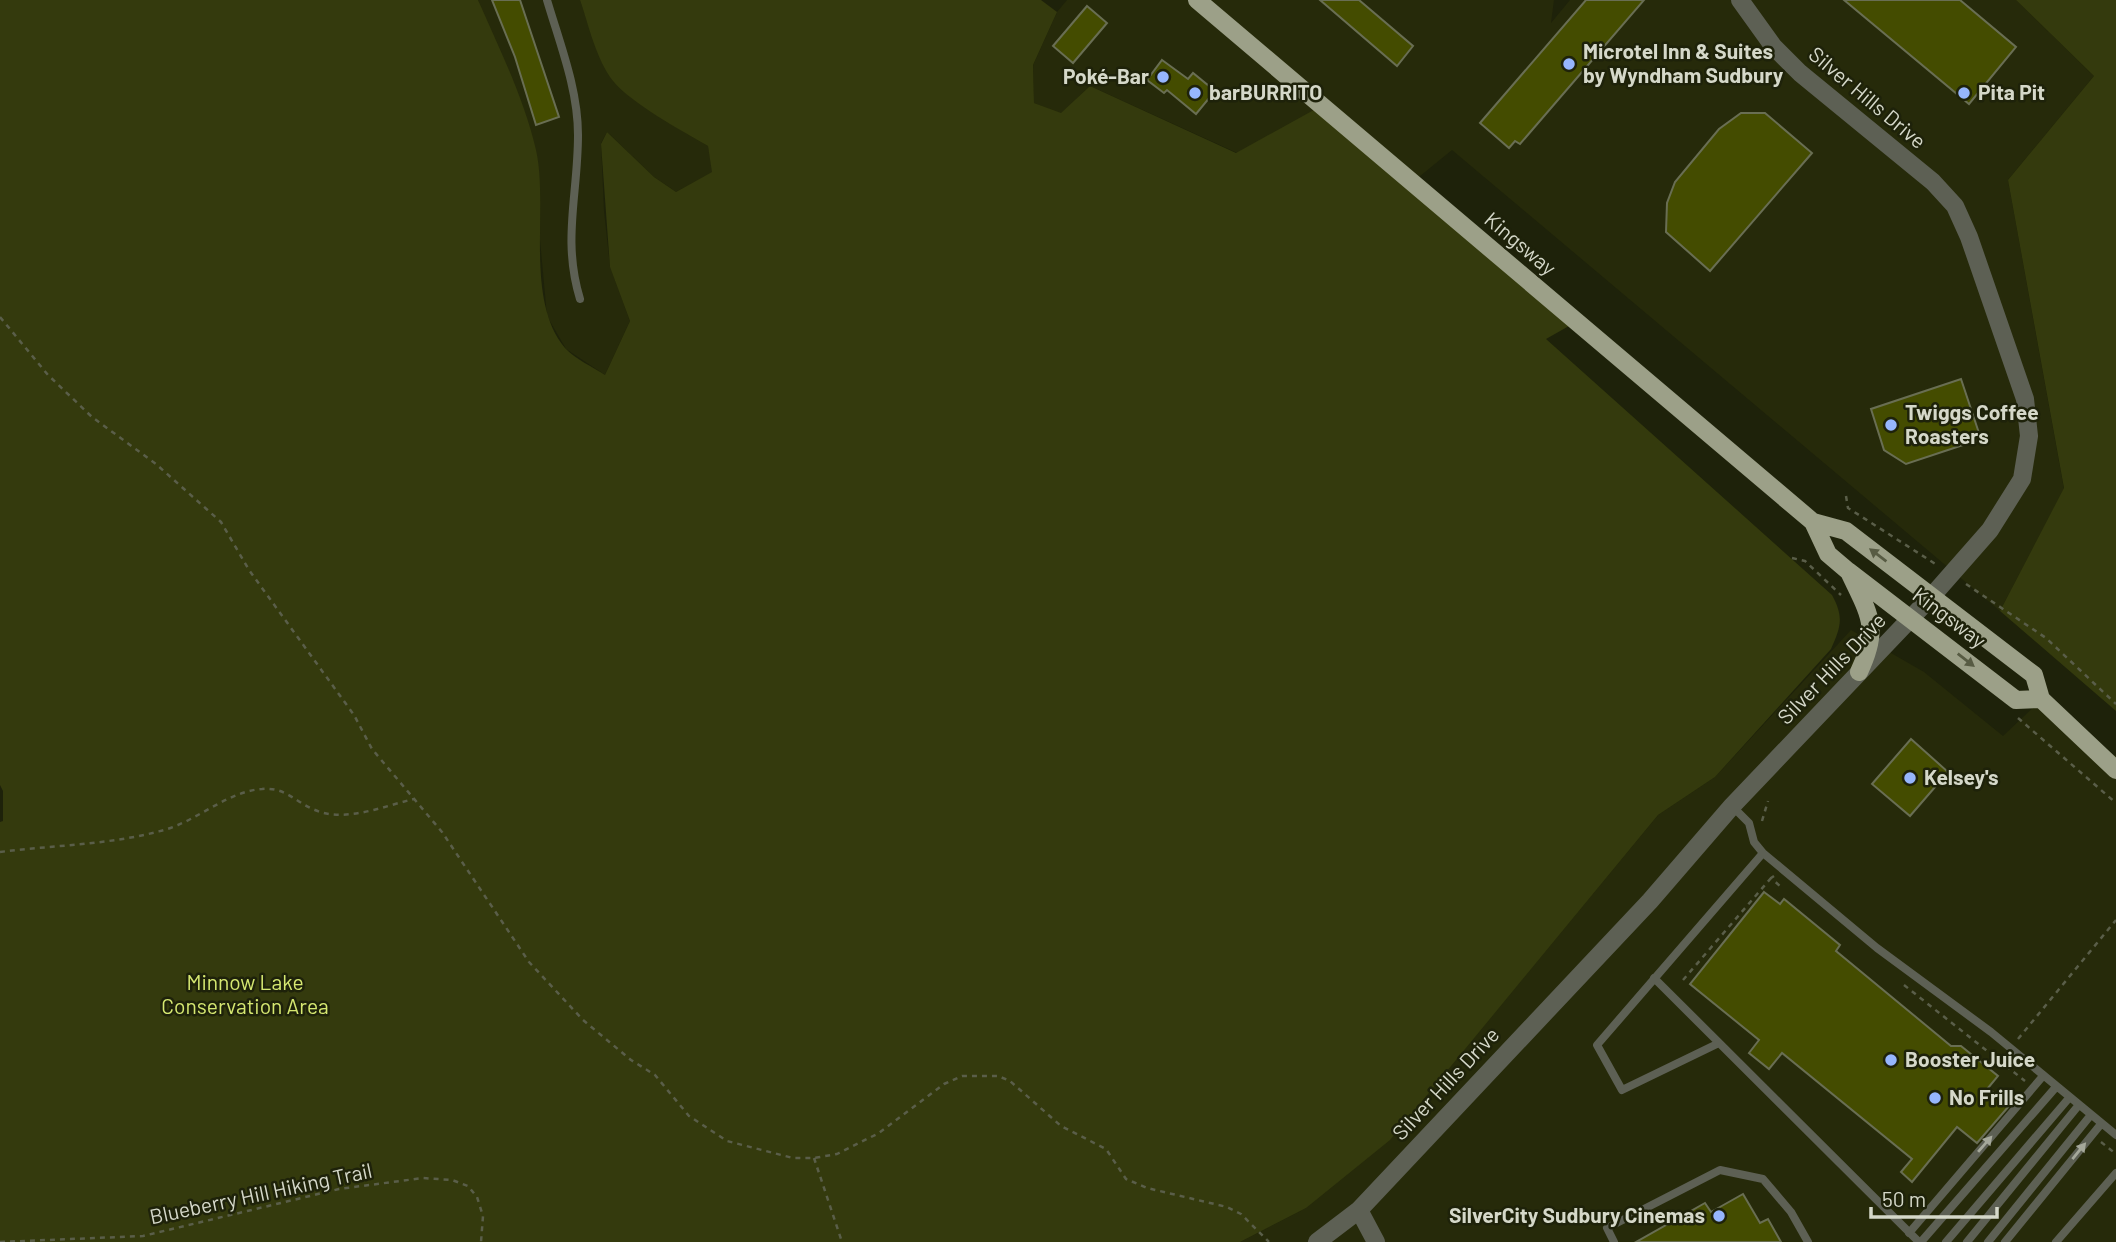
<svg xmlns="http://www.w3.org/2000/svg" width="2116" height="1242" font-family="Barlow,sans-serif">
<rect width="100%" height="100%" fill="#1e220a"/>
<!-- built -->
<path fill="#262a0a" d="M478,0H580L600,58L614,82L659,117L708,146L713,172L676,192L654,177L607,132L601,143L604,211L610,266L630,321L605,375L566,349L547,316L540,240Z
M1067,0H1554L1551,23L1570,0H2016L2094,76L2008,180L2064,489L2000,611L1452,150L1414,181L1246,157L1090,86L1061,114L1034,103L1033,65L1057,12Z
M1851,630L1924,672L2003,736L2037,704L2102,758L2116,755V1242H1240L1306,1208L1498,1008L1658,815L1715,777Z"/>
<!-- green -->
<path fill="#343a0d" d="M0,0H478C499,48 524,98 536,150C549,208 524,299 565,348C575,359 593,367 605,375L630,321L610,267L601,144L607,132L654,177L676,192L712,172L708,146C682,131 631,103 613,81C596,59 589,26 580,0H1041L1057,12L1033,65L1034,103L1061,113L1090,86L1236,153L1321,106L1576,322L1546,339L1832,595C1844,617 1841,627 1831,649L1715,777L1658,815L1390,1140L1306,1208L1240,1242H0V822L3,821V791L0,785Z
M2016,0H2116V711L2000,611L2064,488L2008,180L2094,76Z"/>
<!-- building -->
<path fill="#444c00" stroke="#696e53" stroke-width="2" d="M492,0H520L559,117L536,125L515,57Z
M1320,0H1359L1413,46L1397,66Z
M1586,0H1644L1520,144L1515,141L1509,148L1480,123Z
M1844,0H1960L2016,47L1969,104Z
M1087,6L1107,23L1073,63L1053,46Z
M1162,60L1188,79L1193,73L1215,91L1196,114L1167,90L1164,93L1147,80Z
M1741,113H1765L1812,153L1710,271L1666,232L1667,203L1675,182L1719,129Z
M1961,379L1981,439L1906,464L1884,450L1871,409Z
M1911,739L1948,772L1910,816L1872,784Z
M1764,892L1780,904L1784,899L1840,945L1836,951L1951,1046H1961L1998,1076L1988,1088L2009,1106L1977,1143L1957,1127L1912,1182L1901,1172L1912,1159L1782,1053L1769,1069L1749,1053L1759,1040L1690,984Z
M1743,1194L1760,1223L1768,1219L1781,1242H1636L1705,1203L1711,1212Z"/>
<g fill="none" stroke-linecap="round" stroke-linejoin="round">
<!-- path -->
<path stroke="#5a5e49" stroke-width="2.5" stroke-dasharray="5 5" stroke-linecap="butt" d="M0,317L48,375L92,417L156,464L221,522L249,570L354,715L372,749L442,832L529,962L583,1020L631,1060L655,1075L689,1116L727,1141L793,1158H814L837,1154L879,1133L944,1084L962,1076H998L1010,1081L1061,1126L1106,1149L1126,1179L1147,1188L1227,1207L1241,1214L1269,1242
M1846,496L1848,508L1937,565
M1792,558L1805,561L1841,595
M1966,584L2046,638L2116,704
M2018,718L2116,803
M1762,821L1768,801
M0,852C54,845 111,845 164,830C197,821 228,791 262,789C286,787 295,802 315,810C345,823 384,806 414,799
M1774,876L1771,878L1781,887
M1683,980L1771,878
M1904,985L2025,1081
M2018,1039L2116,920
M2101,1142L2116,1154
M814,1158L842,1242
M0,1242L143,1236L339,1189L423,1178L452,1180L468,1186L477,1197L483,1216L481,1242"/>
<!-- service -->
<path stroke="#5d6054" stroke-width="8" d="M547,0C560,44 578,89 578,135C578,195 562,240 580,299
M1732,806L1749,823L1754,842L1763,853L1877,948L1991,1032L2116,1135
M1654,978L1919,1242
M1719,1043L1622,1090L1597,1045L1763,853
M1909,1233L2043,1076
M1614,1242L1607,1228L1720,1170L1763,1179L1791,1212L1808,1242
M1921,1242L2056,1087
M1946,1242L2069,1098
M1967,1242L2078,1106
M1988,1242L2090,1116
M2005,1242L2101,1124
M2056,1242L2116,1173"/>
<!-- tertiary -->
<path stroke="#5d6054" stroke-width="18" d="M1359,1210L1376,1242
M1317,1242L1359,1210L1650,901L1732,806L1932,596L1990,530L2022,479L2029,436L2025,399L1969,237L1955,206L1933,182L1800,73L1773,46L1740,0"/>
<!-- primary -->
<path stroke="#9ca088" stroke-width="18" d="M1197,0L1813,522L1828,554L1848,571L2016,700L2041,699
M1813,522L1846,531L2034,675L2041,699L2116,770
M1850,574C1870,616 1880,628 1859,672"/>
</g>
<!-- one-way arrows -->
<defs><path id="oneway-solid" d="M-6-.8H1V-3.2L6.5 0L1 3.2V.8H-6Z" transform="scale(1.75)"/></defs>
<g fill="#575b43">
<use href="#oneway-solid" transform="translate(1878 555) rotate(-143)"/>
<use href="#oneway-solid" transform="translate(1966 660) rotate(38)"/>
</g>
<g fill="#a5a89a">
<use href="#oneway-solid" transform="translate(1985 1144) rotate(-49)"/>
<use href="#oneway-solid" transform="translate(2079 1151) rotate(-51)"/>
</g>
<!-- markers -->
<g fill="#96b6fd" stroke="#1e220a" stroke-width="2.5">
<circle cx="1569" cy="64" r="7"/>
<circle cx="1163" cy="77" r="7"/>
<circle cx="1195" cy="93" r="7"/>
<circle cx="1964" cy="93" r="7"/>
<circle cx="1891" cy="425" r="7"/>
<circle cx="1910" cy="778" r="7"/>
<circle cx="1891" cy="1060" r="7"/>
<circle cx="1935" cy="1098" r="7"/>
<circle cx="1719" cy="1216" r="7"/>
</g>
<g text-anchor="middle" stroke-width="5" stroke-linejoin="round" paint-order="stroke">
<!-- poi labels -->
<g font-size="21" font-weight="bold" fill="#d5d8c9" stroke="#1e220a" text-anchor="start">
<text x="1583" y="59">Microtel Inn &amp; Suites<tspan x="1583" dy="24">by Wyndham Sudbury</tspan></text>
<text x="1149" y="84" text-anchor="end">Poké-Bar</text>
<text x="1209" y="100">barBURRITO</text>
<text x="1978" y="100">Pita Pit</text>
<text x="1905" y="420">Twiggs Coffee<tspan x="1905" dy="24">Roasters</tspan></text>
<text x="1924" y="785">Kelsey's</text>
<text x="1905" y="1067">Booster Juice</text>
<text x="1949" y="1105">No Frills</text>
<text x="1705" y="1223" text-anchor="end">SilverCity Sudbury Cinemas</text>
</g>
<!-- street labels -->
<g font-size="21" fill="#d5d8c9" stroke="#1e220a">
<text transform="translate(1867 98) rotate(40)" y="7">Silver Hills Drive</text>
<text transform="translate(1520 244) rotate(40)" y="7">Kingsway</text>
<text transform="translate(1949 618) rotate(37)" y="7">Kingsway</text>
<text transform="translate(1832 669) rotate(-46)" y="7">Silver Hills Drive</text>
<text transform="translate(1446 1084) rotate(-47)" y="7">Silver Hills Drive</text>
<text transform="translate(261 1194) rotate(-12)" y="7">Blueberry Hill Hiking Trail</text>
</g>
<!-- park labels -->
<g font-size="21" fill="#d6e871" stroke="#1e220a">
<text x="245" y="990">Minnow Lake<tspan x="245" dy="24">Conservation Area</tspan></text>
</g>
</g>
<!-- scale -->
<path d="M1871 1207v10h126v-10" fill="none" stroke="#d5d8c9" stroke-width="3.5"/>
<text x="1882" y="1207" font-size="21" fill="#d5d8c9" stroke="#1e220a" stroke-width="5" paint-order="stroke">50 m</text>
</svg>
